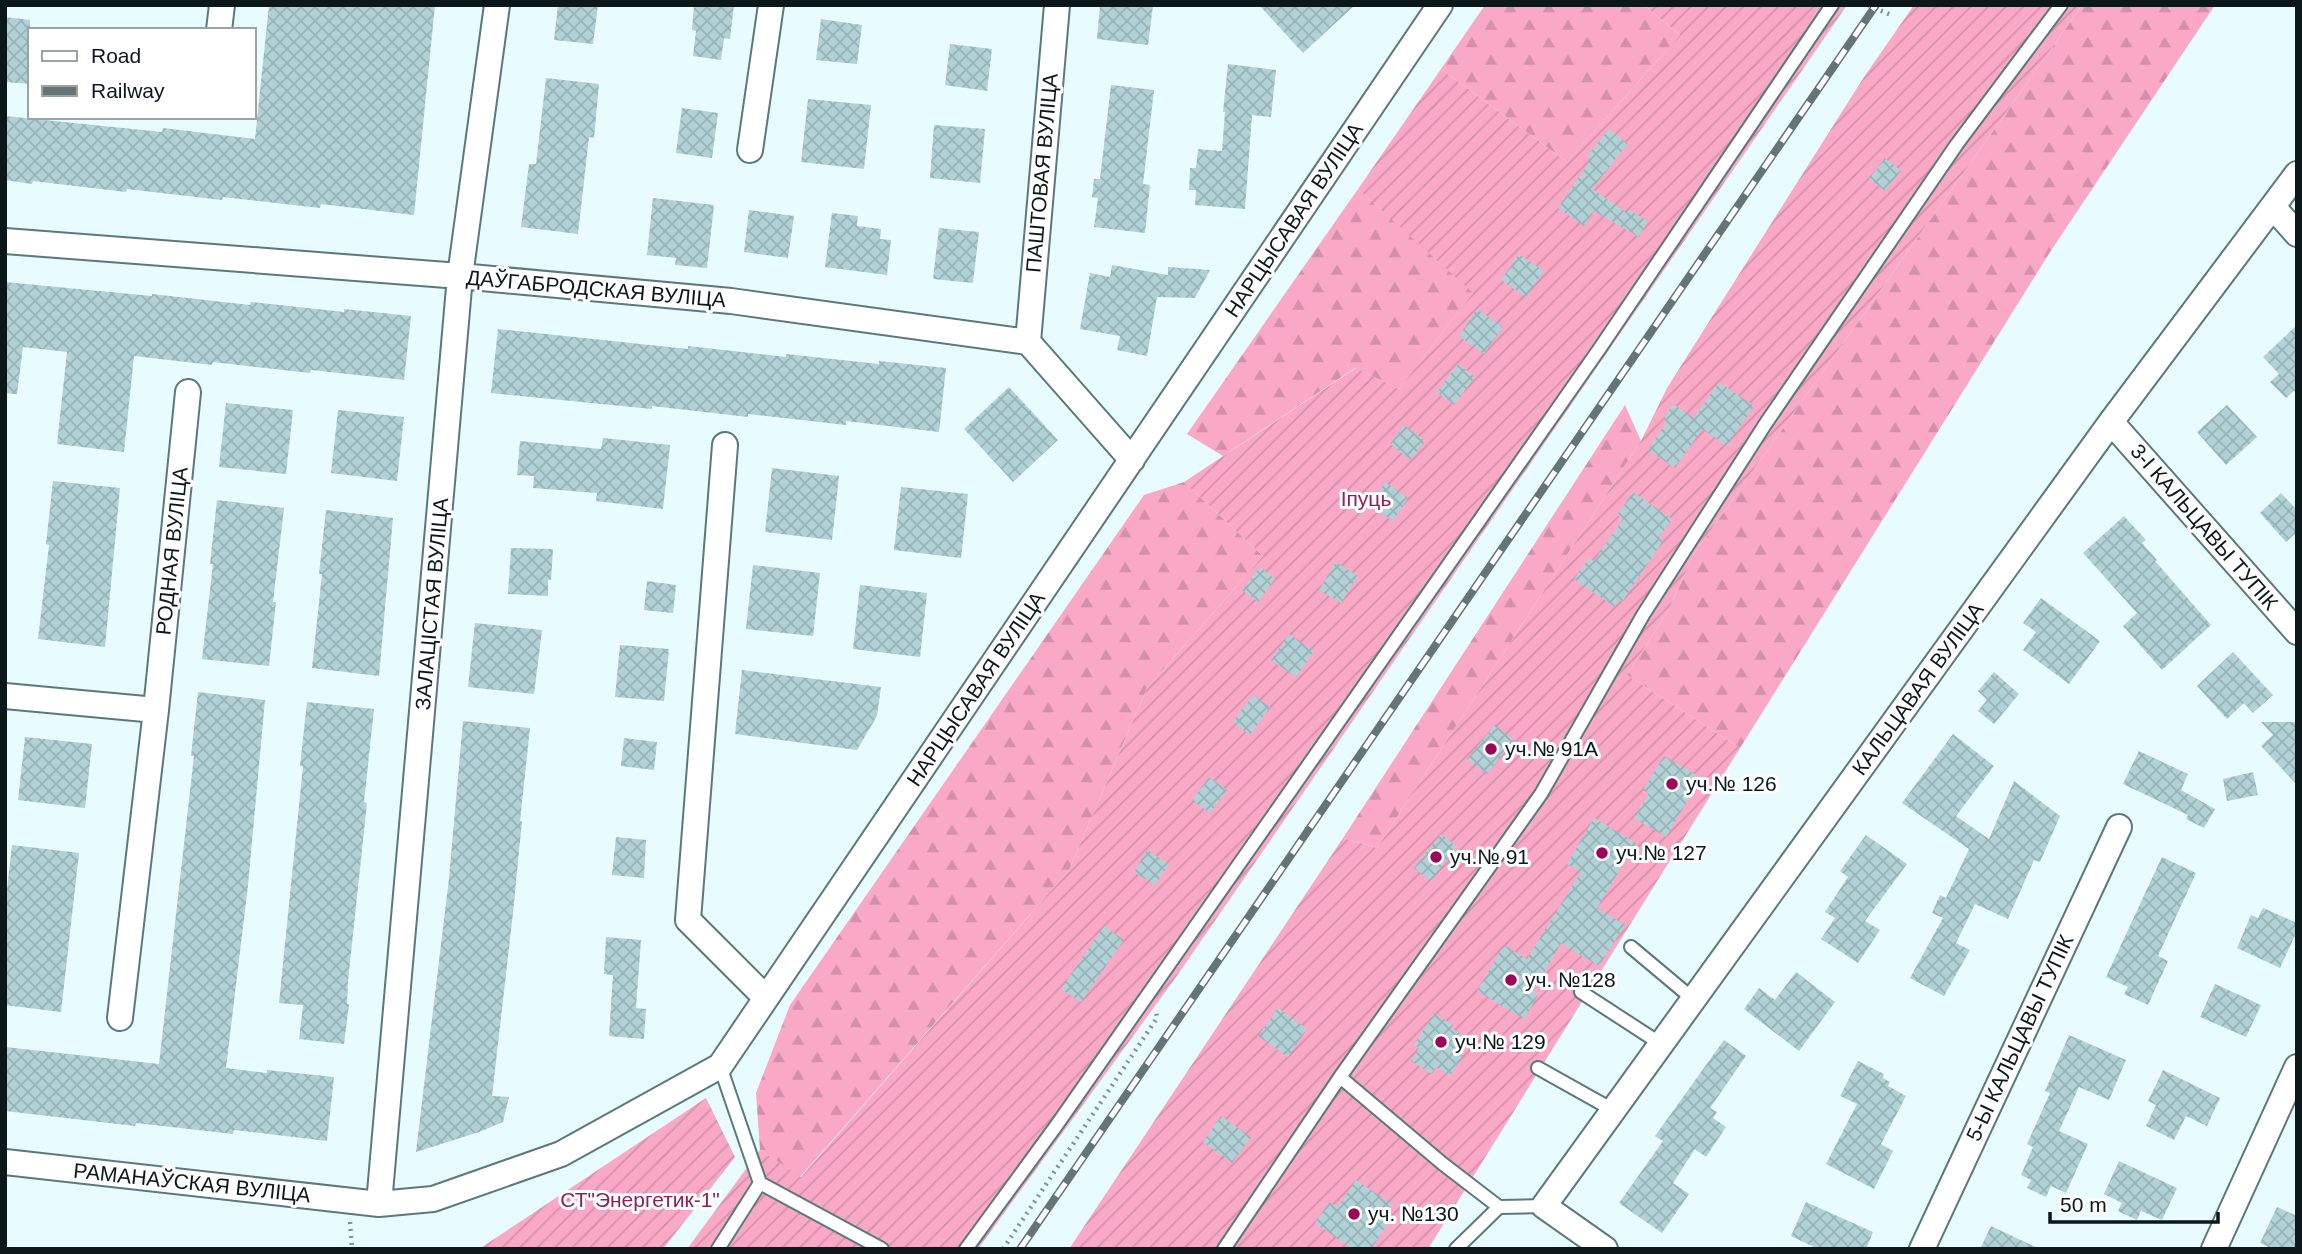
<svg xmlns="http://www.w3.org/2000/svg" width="2302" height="1254" font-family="Helvetica,sans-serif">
<defs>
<pattern id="forest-firs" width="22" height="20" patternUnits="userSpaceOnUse" patternTransform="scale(1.75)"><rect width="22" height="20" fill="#f9a8c6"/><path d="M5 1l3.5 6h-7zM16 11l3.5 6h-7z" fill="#d490aa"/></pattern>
<pattern id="garden-furrows" width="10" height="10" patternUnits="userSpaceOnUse" patternTransform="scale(1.75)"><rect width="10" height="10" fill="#f9a8c6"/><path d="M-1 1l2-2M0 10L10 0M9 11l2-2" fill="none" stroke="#d490aa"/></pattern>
<pattern id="building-cross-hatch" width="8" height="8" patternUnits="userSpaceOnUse" patternTransform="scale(1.75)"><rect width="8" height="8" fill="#b1d1d6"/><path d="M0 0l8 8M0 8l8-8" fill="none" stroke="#97b3b7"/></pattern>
</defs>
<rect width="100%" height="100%" fill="#e8fbfe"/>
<!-- forest -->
<path fill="url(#forest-firs)" d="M1485,5H1644L1680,35L1567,162L1441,69Z
M2082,5H2215L2052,249L1740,748L1627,675L1669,609L1694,554Z
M1358,189L1474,292L1399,389L1355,368L1223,456L1187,434Z
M1625,405L1641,441L1377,848L1343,838Z
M1184,482L1263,556L1147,688L1069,870L800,1177L760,1150L756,1093L790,1005L1144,495Z"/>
<!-- garden -->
<path fill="url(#garden-furrows)" d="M1644,5H1847L1176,977L978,1249H687L760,1150L801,1177L1069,870L1147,688L1263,556L1184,482L1356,368L1399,389L1473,293L1358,189L1441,69L1567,162L1680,35Z
M1914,5H2082L1694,554L1669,609L1627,675L1740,748L1428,1249H1069L1343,838L1377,848L1641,441L1667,388L1864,77Z
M706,1098L735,1157L663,1249H479Z"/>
<!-- building -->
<path fill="url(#building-cross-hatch)" d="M269,5H435L414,215L321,204L320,208L223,197L222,200L127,189L126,192L33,181L32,184L5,180V116L162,132L163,128L255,139Z
M558,5H598L593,44L554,40Z
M694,5H734L730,39L724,38L721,60L693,56L696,31L692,30Z
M1100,5H1153L1148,45L1097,39Z
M1259,5H1355L1303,53Z
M5,17L30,20V84L5,82Z
M821,19L862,25L857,64L816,60Z
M950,44L992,49L987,91L945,85Z
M1228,64L1276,70L1271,117L1252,115L1245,209L1195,205L1196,190H1189L1190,168H1196L1198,149L1222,151L1225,112H1223Z
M546,78L599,84L594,138L589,137L578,234L521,227L529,164H536Z
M1111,85L1154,90L1143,184L1150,185L1145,233L1094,227L1098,198L1092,197L1094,179H1100Z
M808,99L871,105L864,169L801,162Z
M682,108L718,113L712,158L676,153Z
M934,125L985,129L980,183L930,178Z
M1609,129L1628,144L1592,189L1627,213L1629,210L1648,221L1639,237L1594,211L1584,226L1558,208L1591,159L1587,156Z
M1885,158L1901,171L1885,191L1869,179Z
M653,198L714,205L707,268L675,265L676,258L647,255Z
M749,210L794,216L788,258L744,252Z
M832,213L858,216L857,226L881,229L880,239L891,240L887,275L825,267Z
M939,228L979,232L973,283L933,279Z
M1519,254L1544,271L1526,297L1501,280Z
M1112,265L1168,275V267L1210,270L1195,298L1157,297L1147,356L1117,350L1120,336L1080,329L1090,273L1110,277Z
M5,282L152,296V294L250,305L251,302L344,312V309L411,316L404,380L311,370L310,373L213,362L212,365L134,356L124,452L57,444L67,352L23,347L17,394L5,393Z
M1477,309L1503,327L1484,354L1459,336Z
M2297,325V393L2294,391L2286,398L2270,382L2279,374L2263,357Z
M498,329L688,349V346L786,357V354L879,364V361L946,368L939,432L846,421V425L748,414V417L652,406V409L491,393Z
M1458,364L1475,377L1454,405L1437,392Z
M1719,382L1754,406L1727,446L1702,429L1675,468L1648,450L1667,422L1663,419L1673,404L1694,418Z
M1009,387L1058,440L1013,482L964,429Z
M226,403L293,410L286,474L219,467Z
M2227,405L2257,437L2226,465L2197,432Z
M338,410L404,417L397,481L331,473Z
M1404,425L1425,441L1411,460L1390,444Z
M603,438L670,445L663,509L596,501L597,493L533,488L534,476L517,475L520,441L601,449Z
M772,468L839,476L832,540L765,532Z
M53,481L120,488L105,647L38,639L49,545L46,544Z
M1385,482L1408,498L1393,521L1369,505Z
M901,487L968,494L961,558L894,550Z
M1633,492L1672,519L1659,538L1663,541L1622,602L1619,600L1615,607L1574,579L1589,558L1594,561L1623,519L1617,515Z
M2281,493L2297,510V532L2286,542L2260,513Z
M217,500L284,508L273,602H276L269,666L202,659L213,564H210Z
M326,510L393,518L379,676L312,668L322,574H319Z
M2124,516L2146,540L2142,543L2157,560L2155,561L2211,625L2162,670L2123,626L2137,613L2083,553Z
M511,548L553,549L551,580H548V596L508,594Z
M1336,562L1358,576L1341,603L1319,590Z
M753,565L820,573L813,636L746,629Z
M1260,567L1275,579L1258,602L1242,590Z
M647,581L676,585L673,613L644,610Z
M860,585L927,593L920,657L853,649Z
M2041,598L2100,641L2069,684L2023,650L2036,632L2023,623Z
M475,623L542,630L534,694L468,687Z
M1289,634L1314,651L1296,677L1271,660Z
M620,645L669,649L664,701L615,697Z
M2233,652L2273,695L2253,713L2244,703L2227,719L2197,686Z
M742,670L881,687L877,716L857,750L735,734Z
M1994,672L2019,694L1994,724L1978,711L1987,700L1978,691Z
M198,692L265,700L248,885L226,1068L267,1073V1070L334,1077L327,1141L234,1130L233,1134L136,1123L135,1126L5,1111V1047L159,1064L194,756H191Z
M1253,695L1270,707L1250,735L1233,722Z
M307,702L374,709L364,802L367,803L348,981L347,1004H349L344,1044L299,1039L303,1005L279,1003L303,766H300Z
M463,721L530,728L520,821H522L513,913L492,1096L509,1097L503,1122L479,1132L416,1152L449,878Z
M2261,722H2297V785L2261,746L2273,735Z
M1495,725L1514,740L1487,774L1467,759Z
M1953,734L1994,766L1956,816L1989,839L2014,781L2060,816L2040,862L2034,860L2008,919L1975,904L1956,943L1970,950L1944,996L1910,978L1943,918L1932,913L1940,895L1946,898L1969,849L1902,803Z
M25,737L92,744L85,808L18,800Z
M624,738L657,742L654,770L621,766Z
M2139,751L2188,774L2181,790L2215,809L2204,828L2186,819L2188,815L2123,784Z
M1664,756L1701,778L1666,837L1634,818L1649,793L1643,790Z
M2253,772L2258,795L2227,801L2223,779Z
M1209,777L1227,790L1210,813L1192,800Z
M1594,818L1636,843L1597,908L1625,925L1599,966L1561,943L1533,992L1538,995L1524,1019L1477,991L1504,945L1527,959L1581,872L1567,864Z
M1441,834L1457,847L1431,881L1414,868Z
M1866,835L1907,864L1865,921L1880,930L1858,963L1821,939L1835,918L1825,912L1848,877L1840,871Z
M616,837L646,840L644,878L612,875Z
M12,845L79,853L61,1012L5,1005V908Z
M1147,850L1169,864L1155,885L1134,872Z
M2162,857L2196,873L2158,956L2168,961L2148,1005L2124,994L2128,987L2106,977Z
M2263,908L2297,923V931L2280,968L2237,948L2251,915L2258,918Z
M1104,926L1124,940L1081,1002L1061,989Z
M606,937L641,940L636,1008L646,1009L644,1039L609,1036L613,975L604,974Z
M1796,972L1835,1002L1799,1051L1744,1009L1759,988L1775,1000Z
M2215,984L2261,1005L2246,1037L2200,1017Z
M1278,1008L1307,1029L1288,1057L1258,1036Z
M1434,1013L1453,1025L1451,1028L1468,1038L1460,1051L1464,1054L1450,1076L1436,1067L1432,1074L1411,1061L1419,1048L1414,1045Z
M2069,1035L2126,1060L2109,1100L2079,1087L2059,1131L2088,1144L2066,1193L2051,1186L2046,1197L2027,1188L2031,1180L2021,1175L2033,1147L2027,1144L2050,1093L2045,1091Z
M1724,1040L1746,1056L1710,1108L1717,1112L1713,1118L1726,1127L1706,1157L1695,1149L1673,1183L1689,1194L1662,1233L1619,1203L1663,1141L1655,1136Z
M1858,1061L1884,1074L1883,1078L1890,1082L1888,1086L1906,1096L1881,1144L1893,1151L1874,1189L1826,1164L1857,1104L1840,1096Z
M2163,1070L2220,1098L2207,1126L2186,1116L2174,1140L2146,1126L2156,1105L2148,1101Z
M1221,1116L1251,1137L1232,1163L1203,1142Z
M2119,1161L2177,1188L2162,1220L2141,1211L2137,1220L2118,1211L2122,1203L2104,1194Z
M1356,1180L1393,1205L1383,1220L1388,1224L1371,1249H1352L1315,1223L1329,1202L1338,1207Z
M1806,1202L1873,1232L1866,1249H1818L1791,1236Z
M2277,1207L2297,1216V1249H2273L2260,1243Z
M1991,1226L2040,1249H1980Z"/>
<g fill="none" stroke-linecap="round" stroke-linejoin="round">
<defs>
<path id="service" d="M1631,947L1693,999
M1581,992L1661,1044
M1538,1068L1613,1110
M1340,1077L1443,1164L1499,1207
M760,1183L882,1249
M718,1249L760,1183L720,1066
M966,1249L1056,1126L1600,348L1832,5
M1224,1249L1340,1077L1541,794L1643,615L1766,423L1957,144L2061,5
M1456,1249L1499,1207L1544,1206"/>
<path id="minor" d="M219,30L222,5
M750,150L771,5
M2273,207L2297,234
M5,241L460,276L731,301L1028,342L1132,460
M1028,342L1057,5
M2111,422L2297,632
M725,445L688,920L766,998
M5,696L156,710L120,1018
M156,710L188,392
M5,1162L379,1204L433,1199L561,1154L720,1066L1440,5
M379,1204L460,276L497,5
M1605,1249L1544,1206L2111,422L2297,174
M1922,1249L2119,827
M2214,1249L2297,1067"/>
</defs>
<!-- service casing -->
<use href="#service" stroke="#5b787d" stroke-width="16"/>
<!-- minor casing -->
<use href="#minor" stroke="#5b787d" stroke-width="28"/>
<!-- path -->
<path stroke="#819193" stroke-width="4.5" stroke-dasharray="2 5" stroke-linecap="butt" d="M1868,5L1891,15
M350,1222L352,1249
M1003,1249L1157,1018L1156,1010"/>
<!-- service -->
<use href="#service" stroke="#fff" stroke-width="12"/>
<!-- minor -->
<use href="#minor" stroke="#fff" stroke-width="24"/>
<defs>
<path id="rail" d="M1020,1249L1876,5"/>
</defs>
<!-- rail casing -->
<use href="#rail" stroke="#657476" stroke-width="8"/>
<!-- rail -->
<use href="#rail" stroke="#fff" stroke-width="5" stroke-dasharray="16" stroke-linecap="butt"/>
</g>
<!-- markers -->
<g fill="#9a0859" stroke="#fff" stroke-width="2.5">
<circle cx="1491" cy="749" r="7"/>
<circle cx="1672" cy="784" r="7"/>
<circle cx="1602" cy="853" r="7"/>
<circle cx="1436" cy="857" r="7"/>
<circle cx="1511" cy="980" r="7"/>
<circle cx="1441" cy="1042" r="7"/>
<circle cx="1354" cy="1214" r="7"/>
</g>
<g text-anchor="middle" stroke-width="6" stroke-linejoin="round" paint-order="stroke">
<!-- street labels -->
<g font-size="21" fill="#0b1719" stroke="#fff">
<text transform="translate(1042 173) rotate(-85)" y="7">ПАШТОВАЯ ВУЛІЦА</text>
<text transform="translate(1294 220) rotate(-56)" y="7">НАРЦЫСАВАЯ ВУЛІЦА</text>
<text transform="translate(596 289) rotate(5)" y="7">ДАЎГАБРОДСКАЯ ВУЛІЦА</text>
<text transform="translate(2204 527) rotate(49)" y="7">3-І КАЛЬЦАВЫ ТУПІК</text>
<text transform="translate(172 551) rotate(-84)" y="7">РОДНАЯ ВУЛІЦА</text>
<text transform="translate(432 604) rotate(-85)" y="7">ЗАЛАЦІСТАЯ ВУЛІЦА</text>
<text transform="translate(976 689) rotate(-56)" y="7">НАРЦЫСАВАЯ ВУЛІЦА</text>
<text transform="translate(1918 689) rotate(-54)" y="7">КАЛЬЦАВАЯ ВУЛІЦА</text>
<text transform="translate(2020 1038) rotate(-65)" y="7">5-Ы КАЛЬЦАВЫ ТУПІК</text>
<text transform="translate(192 1183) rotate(6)" y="7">РАМАНАЎСКАЯ ВУЛІЦА</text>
</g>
<!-- park labels -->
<g font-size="21" fill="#8d2156" stroke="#fff">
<text x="1366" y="506">Іпуць</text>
<text x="640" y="1207">СТ"Энергетик-1"</text>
</g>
<!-- poi labels -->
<g font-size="21" fill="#0b1719" stroke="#fff" text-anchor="start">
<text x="1505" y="756">уч.№ 91А</text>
<text x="1686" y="791">уч.№ 126</text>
<text x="1616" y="860">уч.№ 127</text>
<text x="1450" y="864">уч.№ 91</text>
<text x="1525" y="987">уч. №128</text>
<text x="1455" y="1049">уч.№ 129</text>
<text x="1368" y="1221">уч. №130</text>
</g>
</g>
<!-- border -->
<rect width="2302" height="1254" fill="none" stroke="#0b1719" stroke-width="14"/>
<!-- legend -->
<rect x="28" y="28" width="228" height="91" fill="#ffffff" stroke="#9da2a3" stroke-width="2"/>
<rect x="42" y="51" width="35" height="10" fill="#ffffff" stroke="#9da2a3" stroke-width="2"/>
<text x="91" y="63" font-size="21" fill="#0b1719">Road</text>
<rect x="42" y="86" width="35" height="10" fill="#657476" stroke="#9da2a3" stroke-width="2"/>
<text x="91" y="98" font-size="21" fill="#0b1719">Railway</text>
<!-- scale -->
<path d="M2050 1212v10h168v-10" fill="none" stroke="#0b1719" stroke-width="3.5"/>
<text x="2060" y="1212" font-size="21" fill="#0b1719" stroke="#ffffff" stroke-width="5" paint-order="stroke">50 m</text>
</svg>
